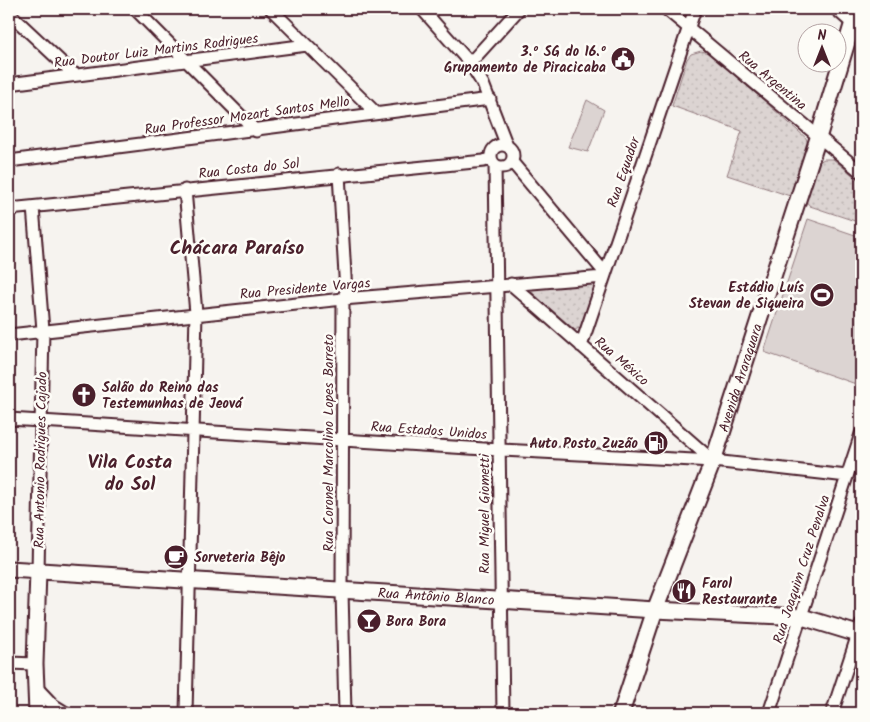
<svg xmlns="http://www.w3.org/2000/svg" width="870" height="722" font-family="Kalam,sans-serif">
<defs>
<pattern id="park-dots" width="8" height="8" patternUnits="userSpaceOnUse" patternTransform="scale(1.25)"><rect width="8" height="8" fill="#dcd4d2"/><path d="M2 2h.1M6 6h.1" fill="none" stroke="#beb6b4" stroke-width="1.8" stroke-linecap="round"/></pattern>
</defs>
<rect width="100%" height="100%" fill="#f6f3ef"/>
<filter id="ink" filterUnits="userSpaceOnUse"><feTurbulence type="fractalNoise" baseFrequency=".02" numOctaves="2"/><feDisplacementMap in="SourceGraphic" scale="10" xChannelSelector="R" yChannelSelector="G"/><feConvolveMatrix kernelMatrix="1 2 1 2 8 2 1 2 1" color-interpolation-filters="sRGB"/></filter>
<g filter="url(#ink)">
<!-- green -->
<path fill="#dcd4d2" stroke="#937a7e" d="M587,100L604,110L588,152L568,147Z
M808,219L861,237V369L856,384L764,352Z"/>
<!-- park -->
<path fill="url(#park-dots)" stroke="#937a7e" d="M701,51L710,53L806,138L808,145L793,197L727,175L742,131L672,106L687,59L691,54Z
M824,159H833L861,182V223L810,206L804,199L817,163Z
M593,283L595,287L581,327L575,330L528,289Z"/>
<g fill="none" stroke-linecap="round" stroke-linejoin="round">
<defs>
<path id="minor" d="M135,9L256,131
M271,9L376,113
M422,9L470,63L483,84L507,146
M666,9L861,172
M836,9L852,23
M9,13L75,75
M470,63L519,9
M9,84L307,45
M491 156a11 11 0 1 1 22 0a11 11 0 1 1-22 0Z
M9,161L490,99
M512,162L605,273
M495,165L503,713
M339,174L346,292L343,299L342,591L345,713
M185,190L196,313L186,713
M33,207L43,330L38,571
M9,209L484,161L491,158
M511,284L713,461
M9,335L343,299L604,277
M581,346L695,9
M9,419L500,450L713,461L847,476
M9,663L35,664
M36,687L53,705L66,713
M769,713L861,434
M832,713L861,625"/>
<g id="tertiary">
<path id="s1" d="M9,569L655,610L802,617L861,635"/>
<path d="M37,713L35,664L38,571"/>
<path id="s2" d="M621,713L655,610L713,461L818,138L857,9"/>
</g>
</defs>
<!-- minor casing -->
<use href="#minor" stroke="#4a1f2b" stroke-width="15"/>
<!-- tertiary casing -->
<use href="#tertiary" stroke="#4a1f2b" stroke-width="19"/>
<!-- minor -->
<use href="#minor" stroke="#fdfcf7" stroke-width="11"/>
<!-- tertiary -->
<use href="#tertiary" stroke="#fdfcf7" stroke-width="15"/>
</g>
</g>
<!-- icons -->
<defs>
<symbol id="civic-disc" viewBox="-11 -11 22 22"><circle r="9.5" fill="#4a1f2b" stroke="#fdfcf7"/><path d="M-.6-6.5H3V-4.5H.6V-3L4-1V1h2V6H-6V1h2V-1L-.6-3ZM-1.2 2.5V6h2.4V2.5Z" fill="#fff"/></symbol>
<symbol id="stadium-disc" viewBox="-11 -11 22 22"><circle r="9.5" fill="#4a1f2b" stroke="#fdfcf7"/><path d="M0-5a6.5 5 0 1 0 0 10a6.5 5 0 1 0 0-10ZM-3.5-1.8h7v3.6h-7Z" fill="#fff"/></symbol>
<symbol id="church-disc" viewBox="-11 -11 22 22"><circle r="9.5" fill="#4a1f2b" stroke="#fdfcf7"/><path d="M-1.2-6h2.4v3.5h3.3v2.4h-3.3V6h-2.4V-.1h-3.3v-2.4h3.3Z" fill="#fff"/></symbol>
<symbol id="fuel-disc" viewBox="-11 -11 22 22"><circle r="9.5" fill="#4a1f2b" stroke="#fdfcf7"/><path d="M-5.5-6h7V0h2V4h1.3V-2.5L3-4.5l.8-.8L6-3V5H2.5V1h-1V6h-7ZM-4.2-4.7v3.2H.2V-4.7Z" fill="#fff"/></symbol>
<symbol id="cafe-disc" viewBox="-11 -11 22 22"><circle r="9.5" fill="#4a1f2b" stroke="#fdfcf7"/><path d="M-5.5-4.5H6V0H3Q3 3.5 0 3.5H-2.5Q-5.5 3.5-5.5 0ZM3-3.2v2h1.7v-2ZM-6 4.5H4V6H-6Z" fill="#fff"/></symbol>
<symbol id="restaurant-disc" viewBox="-11 -11 22 22"><circle r="9.5" fill="#4a1f2b" stroke="#fdfcf7"/><path d="M-5-6h1v4h1v-4h1v4h1v-4h1v5L-1.5 .5V6h-2V.5L-5-1ZM5-6V6H3V1.5H1.5Q1.5-4 5-6Z" fill="#fff"/></symbol>
<symbol id="bar-disc" viewBox="-11 -11 22 22"><circle r="9.5" fill="#4a1f2b" stroke="#fdfcf7"/><path d="M-6-5H6L.8 .8V4.5H3.5V6h-7V4.5H-.8V.8Z" fill="#fff"/></symbol>
</defs>
<g fill-rule="evenodd">
<use href="#civic-disc" x="609" y="45" width="28" height="28"/>
<use href="#stadium-disc" x="808" y="281" width="28" height="28"/>
<use href="#church-disc" x="70" y="381" width="28" height="28"/>
<use href="#fuel-disc" x="642" y="429" width="28" height="28"/>
<use href="#cafe-disc" x="162" y="543" width="28" height="28"/>
<use href="#restaurant-disc" x="670" y="577" width="28" height="28"/>
<use href="#bar-disc" x="355" y="607" width="28" height="28"/>
</g>
<g text-anchor="middle" stroke-width="5" stroke-linejoin="round" paint-order="stroke">
<!-- street labels -->
<g font-size="14" fill="#4a1f2b" stroke="#fdfcf7">
<text transform="translate(156 50) rotate(-7)" y="5">Rua Doutor Luiz Martins Rodrigues</text>
<text transform="translate(773 80) rotate(40)" y="5">Rua Argentina</text>
<text transform="translate(247 115) rotate(-8)" y="5">Rua Professor Mozart Santos Mello</text>
<text transform="translate(249 168) rotate(-6)" y="5">Rua Costa do Sol</text>
<text transform="translate(623 172) rotate(-71)" y="5">Rua Equador</text>
<text transform="translate(305 288) rotate(-5)" y="5">Rua Presidente Vargas</text>
<text transform="translate(622 361) rotate(41)" y="5">Rua México</text>
<text dy="5" stroke="none"><textPath href="#s2" startOffset="356">Avenida Araraquara</textPath></text>
<text transform="translate(429 430) rotate(4)" y="5">Rua Estados Unidos</text>
<text transform="translate(328 443) rotate(-90)" y="5">Rua Coronel Marcolino Lopes Barreto</text>
<text transform="translate(40 460) rotate(-89)" y="5">Rua Antonio Rodrigues Cajado</text>
<text transform="translate(484 514) rotate(-90)" y="5">Rua Miguel Giometti</text>
<text transform="translate(801 569) rotate(-72)" y="5">Rua Joaquim Cruz Penalva</text>
<text dy="5" stroke="none"><textPath href="#s1" startOffset="428">Rua Antônio Blanco</textPath></text>
</g>
<!-- poi labels -->
<g font-size="14" font-weight="bold" fill="#4a1f2b" stroke="#fdfcf7" text-anchor="start">
<text x="606" y="56" text-anchor="end">3.º SG do 16.º<tspan x="606" dy="16">Grupamento de Piracicaba</tspan></text>
<text x="804" y="292" text-anchor="end">Estádio Luís<tspan x="804" dy="16">Stevan de Siqueira</tspan></text>
<text x="102" y="392">Salão do Reino das<tspan x="102" dy="16">Testemunhas de Jeová</tspan></text>
<text x="638" y="448" text-anchor="end">Auto Posto Zuzão</text>
<text x="194" y="562">Sorveteria Bêjo</text>
<text x="702" y="588">Farol<tspan x="702" dy="16">Restaurante</tspan></text>
<text x="386" y="626">Bora Bora</text>
</g>
<!-- district labels -->
<g font-size="19" font-weight="bold" fill="#4a1f2b" stroke="#fdfcf7">
<text x="237" y="254">Chácara Paraíso</text>
<text x="130" y="468">Vila Costa<tspan x="130" dy="22">do Sol</tspan></text>
</g>
</g>
<!-- margin -->
<rect width="870" height="722" fill="none" stroke="#fdfcf7" stroke-width="30"/>
<rect x="15" y="15" width="840" height="692" fill="none" stroke="#4a1f2b" stroke-width="2" filter="url(#ink)"/>
<!-- north arrow -->
<g transform="translate(822 48)"><circle r="24" fill="#fdfcf7" stroke="#b5a4a5"/>
<path d="M0-4L9 19L0 12L-9 19Z" fill="#4a1f2b"/>
<text y="-8" font-size="14" font-weight="bold" text-anchor="middle" fill="#4a1f2b">N</text>
</g>
</svg>
